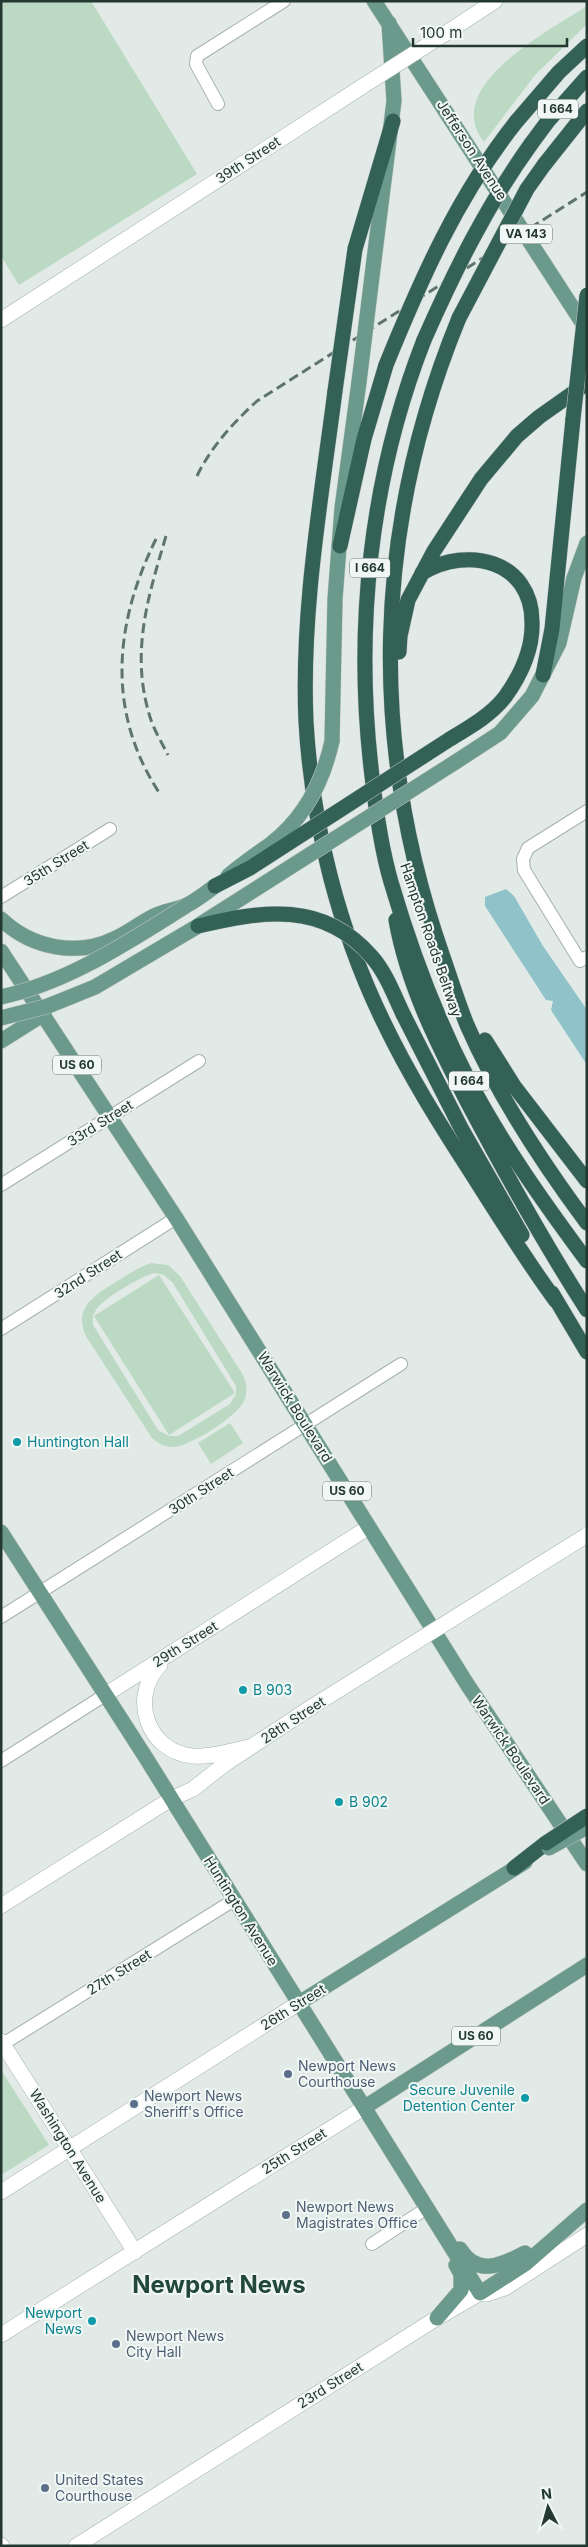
<svg xmlns="http://www.w3.org/2000/svg" width="588" height="2547" font-family="Inter,sans-serif">
<rect width="100%" height="100%" fill="#e1eae6"/>
<!-- green -->
<path fill="#bcd9c3" fill-rule="evenodd" d="M1,1H91L197,174L19,285L1,256Z
M587,6V24L535,75L484,142C440,86 551,30 587,6Z
M151,1263L168,1265L180,1276L243,1375C247,1383 248,1392 244,1401C238,1416 189,1447 173,1447C164,1447 158,1443 152,1438L87,1338C71,1307 97,1294 119,1280C129,1274 139,1267 151,1263ZM155,1273L164,1275L173,1283L236,1386V1394L230,1404L178,1436H169L158,1430L93,1325C92,1319 93,1315 96,1310C102,1299 143,1275 155,1273Z
M159,1275L235,1393L169,1435L94,1316Z
M230,1423L243,1443L211,1464L198,1443Z
M1,2070L49,2145L1,2175Z"/>
<!-- water -->
<path fill="#8fc2c9" d="M506,889L514,896L543,946L587,1010V1065L551,1010L553,1001L546,1000L485,906V897Z"/>
<g fill="none" stroke-linecap="round" stroke-linejoin="round">
<defs>
<path id="minor" d="M218,104L196,64L197,56L284,1
M587,811L528,848L523,859L524,870L580,961L587,957
M1,897L110,829
M1,1185L199,1061
M1,1329L176,1218
M1,1617L401,1364
M1,1761L105,1695
M3,2044L234,1900
M372,2244L427,2208"/>
<path id="tertiary" d="M1,1906L171,1799
M1,2041L135,2252
M1,2192L299,2003
M1,2335L365,2107
M1,2545L2,2546
M76,2546L437,2318L480,2293L487,2294L505,2288L587,2235"/>
<path id="secondary" d="M443,35L495,1
M1,320L363,86
M160,1665C129,1697 147,1752 193,1756C211,1758 233,1750 250,1747
M105,1695L369,1527
M171,1799L193,1789L225,1764L313,1706"/>
<path id="primary" d="M374,1L587,330
M375,252L394,101L389,23
M332,741L335,599L342,508L359,382
M454,763L500,733L532,696L559,643L574,578L587,543
M1,919C31,948 77,957 114,939C128,933 140,923 154,916C164,911 176,910 187,905C197,900 206,893 215,886
M1,951L176,1218L467,1684L587,1864
M48,1006L95,987L198,926
M1,1041L44,1014
M1,1532L146,1758L480,2293L525,2264L587,2210
M299,2003L525,1862
M365,2107L587,1965
M460,2249C477,2277 502,2265 525,2253
M437,2318L461,2290V2274L456,2265"/>
<path id="motorway" d="M516,122L559,72L587,46
M531,144L548,121L587,77
M544,165L587,111
M355,249L393,121
M459,318C373,528 368,743 443,957C451,980 458,1003 467,1025C498,1096 541,1161 587,1223
M424,340C370,478 354,629 372,776C376,811 381,848 391,882C411,950 436,1017 468,1079C502,1144 544,1203 587,1261
M335,391C321,500 301,612 306,722C312,825 339,931 384,1023C409,1075 439,1123 470,1171C498,1215 525,1259 556,1301
M340,546L364,439L386,365
M422,573C468,545 532,561 532,622C533,649 520,676 505,697C491,715 470,727 450,739
M399,652L400,636L408,600L434,551L481,479L517,436L539,417L587,383
M543,675L552,629L573,419
M396,920C407,984 438,1045 468,1103C505,1173 544,1243 587,1310
M403,1014L461,1128L522,1235
M485,1040L514,1086L587,1181
M552,1293L587,1352
M514,1868L546,1843"/>
</defs>
<!-- minor casing -->
<use href="#minor" stroke="#a5b1ac" stroke-width="14"/>
<!-- tertiary casing -->
<use href="#tertiary" stroke="#a5b1ac" stroke-width="16"/>
<!-- secondary casing -->
<use href="#secondary" stroke="#a2b4ad" stroke-width="16"/>
<!-- primary casing -->
<use href="#primary" stroke="#c2c7c6" stroke-width="16"/>
<!-- motorway casing -->
<use href="#motorway" stroke="#c2c7c6" stroke-width="16"/>
<!-- minor -->
<use href="#minor" stroke="#fff" stroke-width="12"/>
<!-- tertiary -->
<use href="#tertiary" stroke="#fff" stroke-width="15"/>
<!-- secondary -->
<use href="#secondary" stroke="#fff" stroke-width="15"/>
<!-- primary -->
<use href="#primary" stroke="#6b9a8c" stroke-width="15"/>
<!-- motorway -->
<use href="#motorway" stroke="#336156" stroke-width="15"/>
<!-- rail -->
<path stroke="#5e746d" stroke-width="3" stroke-dasharray="10 5" stroke-linecap="butt" d="M197,476C211,447 233,423 257,401L587,192
M166,536C148,597 130,653 150,717C154,730 162,743 168,755
M156,539C114,624 106,712 160,794"/>
<defs>
<path id="secondary-bridge" d="M363,86L443,35
M313,1706L587,1535"/>
<path id="primary-bridge" d="M359,382L375,252
M228,876C242,864 257,854 272,843C305,817 323,782 332,741
M199,925L454,763
M1,997C69,982 128,942 186,906
M1,1018L48,1006
M549,1848L587,1827"/>
<path id="motorway-bridge" d="M459,318L527,189L544,165
M424,340C454,272 487,205 531,144
M386,365C421,279 458,195 516,122
M335,391L355,249
M573,419L587,295
M215,886L250,868L450,739
M198,926C262,911 323,900 372,957C386,973 394,995 403,1014
M546,1843L587,1816"/>
</defs>
<!-- secondary-bridge casing -->
<use href="#secondary-bridge" stroke="#a2b4ad" stroke-width="16" stroke-linecap="butt"/>
<!-- primary-bridge casing -->
<use href="#primary-bridge" stroke="#c2c7c6" stroke-width="16" stroke-linecap="butt"/>
<!-- motorway-bridge casing -->
<use href="#motorway-bridge" stroke="#c2c7c6" stroke-width="16" stroke-linecap="butt"/>
<!-- secondary-bridge -->
<use href="#secondary-bridge" stroke="#fff" stroke-width="15"/>
<!-- primary-bridge -->
<use href="#primary-bridge" stroke="#6b9a8c" stroke-width="15"/>
<!-- motorway-bridge -->
<use href="#motorway-bridge" stroke="#336156" stroke-width="15"/>
</g>
<!-- markers -->
<g fill="#0f9aa8" stroke="#f1f7f4" stroke-width="2">
<circle cx="17" cy="1442" r="5"/>
<circle cx="243" cy="1690" r="5"/>
<circle cx="339" cy="1802" r="5"/>
<circle cx="525" cy="2098" r="5"/>
<circle cx="92" cy="2321" r="5"/>
</g>
<g fill="#5c6f8a" stroke="#f1f7f4" stroke-width="2">
<circle cx="288" cy="2074" r="5"/>
<circle cx="134" cy="2104" r="5"/>
<circle cx="286" cy="2215" r="5"/>
<circle cx="116" cy="2344" r="5"/>
<circle cx="45" cy="2488" r="5"/>
</g>
<g text-anchor="middle" stroke-width="4" stroke-linejoin="round" paint-order="stroke">
<!-- shield labels -->
<g fill="#f1f7f4" stroke="#62716c" stroke-width="1">
<rect x="538" y="99.5" width="40" height="19" rx="4"/>
<rect x="500" y="224.5" width="52" height="19" rx="4"/>
<rect x="350" y="558.5" width="40" height="19" rx="4"/>
<rect x="53" y="1055.5" width="48" height="19" rx="4"/>
<rect x="449" y="1071.5" width="40" height="19" rx="4"/>
<rect x="323" y="1481.5" width="48" height="19" rx="4"/>
<rect x="452" y="2026.5" width="48" height="19" rx="4"/>
</g>
<g font-size="12" font-weight="bold" fill="#243832">
<text x="558" y="113">I 664</text>
<text x="526" y="238">VA 143</text>
<text x="370" y="572">I 664</text>
<text x="77" y="1069">US 60</text>
<text x="469" y="1085">I 664</text>
<text x="347" y="1495">US 60</text>
<text x="476" y="2040">US 60</text>
</g>
<!-- street labels -->
<g font-size="14" fill="#243832" stroke="#f1f7f4">
<text transform="translate(472 150) rotate(57)" y="5">Jefferson Avenue</text>
<text transform="translate(248 160) rotate(-33)" y="5">39th Street</text>
<text transform="translate(56 863) rotate(-32)" y="5">35th Street</text>
<text transform="translate(431 940) rotate(71)" y="5">Hampton Roads Beltway</text>
<text transform="translate(100 1123) rotate(-32)" y="5">33rd Street</text>
<text transform="translate(88 1274) rotate(-33)" y="5">32nd Street</text>
<text transform="translate(295 1407) rotate(58)" y="5">Warwick Boulevard</text>
<text transform="translate(201 1491) rotate(-33)" y="5">30th Street</text>
<text transform="translate(185 1644) rotate(-32)" y="5">29th Street</text>
<text transform="translate(293 1720) rotate(-33)" y="5">28th Street</text>
<text transform="translate(511 1750) rotate(56)" y="5">Warwick Boulevard</text>
<text transform="translate(241 1911) rotate(58)" y="5">Huntington Avenue</text>
<text transform="translate(119 1972) rotate(-32)" y="5">27th Street</text>
<text transform="translate(293 2007) rotate(-32)" y="5">26th Street</text>
<text transform="translate(68 2146) rotate(58)" y="5">Washington Avenue</text>
<text transform="translate(294 2151) rotate(-32)" y="5">25th Street</text>
<text transform="translate(330 2385) rotate(-32)" y="5">23rd Street</text>
</g>
<!-- culture labels -->
<g font-size="14" fill="#0d838f" stroke="#f1f7f4" text-anchor="start">
<text x="27" y="1447">Huntington Hall</text>
<text x="253" y="1695">B 903</text>
<text x="349" y="1807">B 902</text>
<text x="515" y="2095" text-anchor="end">Secure Juvenile<tspan x="515" dy="16">Detention Center</tspan></text>
<text x="82" y="2318" text-anchor="end">Newport<tspan x="82" dy="16">News</tspan></text>
</g>
<!-- service labels -->
<g font-size="14" fill="#4e5e75" stroke="#f1f7f4" text-anchor="start">
<text x="298" y="2071">Newport News<tspan x="298" dy="16">Courthouse</tspan></text>
<text x="144" y="2101">Newport News<tspan x="144" dy="16">Sheriff's Office</tspan></text>
<text x="296" y="2212">Newport News<tspan x="296" dy="16">Magistrates Office</tspan></text>
<text x="126" y="2341">Newport News<tspan x="126" dy="16">City Hall</tspan></text>
<text x="55" y="2485">United States<tspan x="55" dy="16">Courthouse</tspan></text>
</g>
<!-- town labels -->
<g font-size="24" font-weight="bold" fill="#22483d" stroke="#f1f7f4">
<text x="219" y="2293">Newport News</text>
</g>
</g>
<!-- border -->
<rect width="588" height="2547" fill="none" stroke="#243832" stroke-width="5"/>
<!-- north arrow -->
<g transform="translate(548 2507) rotate(354)" stroke="#f1f7f4" stroke-width="4" paint-order="stroke">
<path d="M0-4L9 19L0 12L-9 19Z" fill="#243832"/>
<text y="-8" font-size="14" font-weight="bold" text-anchor="middle" fill="#243832">N</text>
</g>
<!-- scale -->
<path d="M413 38v8h154v-8" fill="none" stroke="#243832" stroke-width="2.5"/>
<text x="420" y="38" font-size="15" fill="#243832" stroke="#f1f7f4" stroke-width="4" paint-order="stroke">100 m</text>
</svg>
